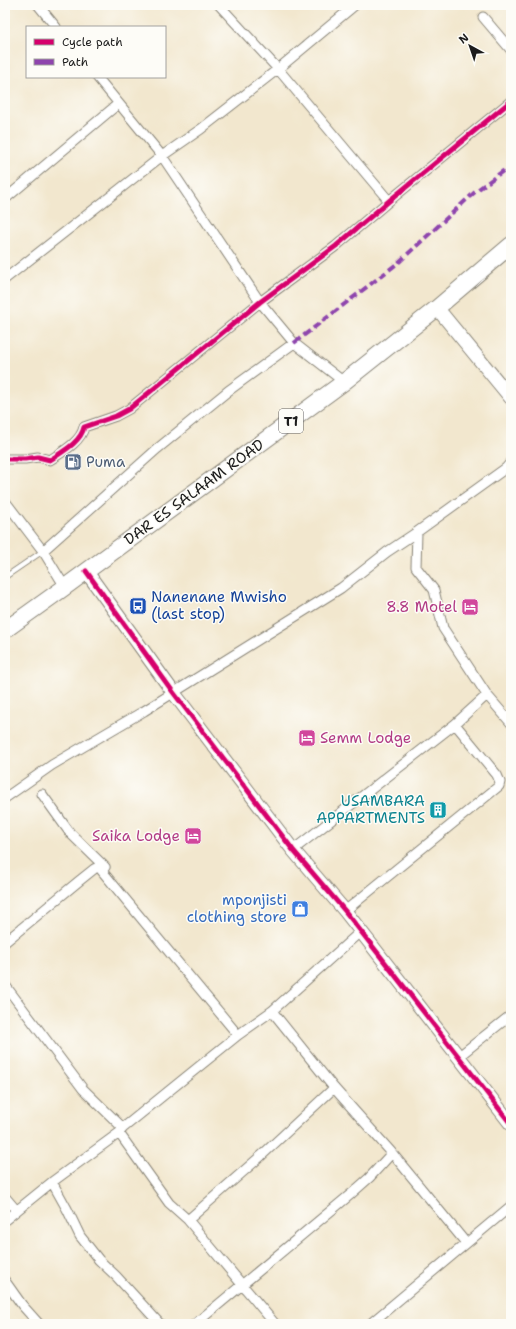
<svg xmlns="http://www.w3.org/2000/svg" width="516" height="1329" font-family="'Shantell Sans',sans-serif">
<rect width="100%" height="100%" fill="#fdfcf7"/>
<filter id="ink" filterUnits="userSpaceOnUse"><feTurbulence type="fractalNoise" baseFrequency=".025" numOctaves="2"/><feDisplacementMap in="SourceGraphic" scale="8" xChannelSelector="R" yChannelSelector="G"/><feConvolveMatrix kernelMatrix="1 2 1 2 8 2 1 2 1" color-interpolation-filters="sRGB"/></filter>
<filter id="wash" filterUnits="userSpaceOnUse"><feTurbulence type="fractalNoise" baseFrequency=".012" numOctaves="4" result="noise"/><feDisplacementMap in="SourceGraphic" scale="16" xChannelSelector="R" yChannelSelector="G"/><feGaussianBlur stdDeviation="0.9" result="paint"/><feColorMatrix in="noise" values="0 0 0 0 0 0 0 0 0 0 0 0 0 0 0 0 0 1.4 0 .05"/><feComposite in="paint" operator="in"/></filter>
<g filter="url(#wash)">
<rect width="100%" height="100%" fill="#f2e7ce"/>
</g>
<g filter="url(#ink)">
<g fill="none" stroke-linecap="round" stroke-linejoin="round">
<defs>
<path id="lane" d="M5,577L43,551"/>
<path id="street" d="M38,5L56,27
M219,5L278,69L389,201
M483,17L511,50
M97,77L162,156L260,302L294,343L344,382
M5,199L118,104
M5,279L162,156L201,129L278,69L355,5
M5,459H25L38,457L50,460C62,452 81,442 84,427L116,416L129,409L260,302L336,246L389,201L511,101
M5,501L43,551L65,587
M417,532L416,567L434,590L443,628L487,695L511,723
M43,551L157,449L228,391L294,343
M42,794L70,833L105,867L102,871L238,1035
M5,798L52,765L144,711L341,588L387,552L417,532L506,468L511,462
M293,850L455,724L487,695
M345,911L499,786L500,782L497,775L455,724
M5,942L79,881L94,869L102,865
M5,985L83,1089L123,1128
M272,1011L334,1088L392,1153L466,1243
M458,1057L511,1015
M119,1133L169,1203L188,1220L275,1324
M52,1182L67,1209L80,1236L99,1260L116,1276L160,1324
M5,1197L16,1210
M5,1220L52,1182L119,1133L123,1128L238,1035L272,1011L360,932
M188,1220L261,1156L334,1088
M5,1281L22,1305L39,1324
M195,1324L351,1194L369,1178L392,1153
M370,1324L511,1206"/>
<path id="secondary" d="M437,308L511,398
M86,571L173,692L293,850L345,911L511,1124"/>
<path id="highway" d="M5,630L65,587L344,382L437,308L511,245"/>
</defs>
<!-- lane casing -->
<use href="#lane" stroke="#878275" stroke-width="6"/>
<!-- street casing -->
<use href="#street" stroke="#878275" stroke-width="11"/>
<!-- secondary casing -->
<use href="#secondary" stroke="#878275" stroke-width="15"/>
<!-- highway casing -->
<use href="#highway" stroke="#878275" stroke-width="18"/>
<!-- lane -->
<use href="#lane" stroke="#fff" stroke-width="4.5"/>
<!-- street -->
<use href="#street" stroke="#fff" stroke-width="9"/>
<!-- secondary -->
<use href="#secondary" stroke="#fff" stroke-width="13"/>
<!-- highway -->
<use href="#highway" stroke="#fff" stroke-width="16"/>
<!-- quiet -->
<path stroke="#8e44ad" stroke-width="4" stroke-dasharray="8 4" stroke-linecap="butt" d="M294,343L398,263L476,191L511,165"/>
<defs>
<path id="cycleway" d="M5,459H25L38,457L50,460C62,452 81,442 84,427L116,416L129,409L260,302L336,246L389,201L511,101
M86,571L173,692L293,850L345,911L511,1124"/>
</defs>
<!-- cycleway casing -->
<use href="#cycleway" stroke="#fdfcf7" stroke-width="8"/>
<!-- cycleway -->
<use href="#cycleway" stroke="#d6006c" stroke-width="5"/>
</g>
</g>
<!-- icons -->
<defs>
<symbol id="fuel-square" viewBox="-11 -11 22 22"><rect x="-9" y="-9" width="18" height="18" rx="4" fill="#5c6f8a" stroke="#fdfcf7"/><path d="M-5.5-6h7V0h2V4h1.3V-2.5L3-4.5l.8-.8L6-3V5H2.5V1h-1V6h-7ZM-4.2-4.7v3.2H.2V-4.7Z" fill="#fff"/></symbol>
<symbol id="bus-square" viewBox="-11 -11 22 22"><rect x="-9" y="-9" width="18" height="18" rx="4" fill="#1a4fb4" stroke="#fdfcf7"/><path d="M-5-6H5V4H4V6H2V4H-2V6H-4V4H-5ZM-3.5-4V0h7V-4ZM-3.5 1.2v1.5H-2V1.2ZM2 1.2v1.5H3.5V1.2Z" fill="#fff"/></symbol>
<symbol id="hotel-square" viewBox="-11 -11 22 22"><rect x="-9" y="-9" width="18" height="18" rx="4" fill="#d1479c" stroke="#fdfcf7"/><path d="M-6-4.5h1.5V1H6V5H4.5V3h-9V5H-6ZM-4 0a1.8 1.8 0 1 1 3.6 0ZM.5 0V-2.5h3Q6-2.5 6 0Z" fill="#fff"/></symbol>
<symbol id="building-square" viewBox="-11 -11 22 22"><rect x="-9" y="-9" width="18" height="18" rx="4" fill="#0f9aa8" stroke="#fdfcf7"/><path d="M-4-6H4V6H1V3H-1V6H-4ZM-2.5-4.3h1.7v1.8h-1.7ZM.8-4.3h1.7v1.8H.8ZM-2.5-1h1.7V.8h-1.7ZM.8-1h1.7V.8H.8Z" fill="#fff"/></symbol>
<symbol id="shop-square" viewBox="-11 -11 22 22"><rect x="-9" y="-9" width="18" height="18" rx="4" fill="#3f7fe0" stroke="#fdfcf7"/><path d="M-5-2.5h2.3a2.7 3.5 0 0 1 5.4 0H5L5.5 6h-11ZM-1.5-2.5h3a1.5 2.3 0 0 0-3 0Z" fill="#fff"/></symbol>
</defs>
<g fill-rule="evenodd">
<use href="#fuel-square" x="63" y="452" width="20" height="20"/>
<use href="#bus-square" x="128" y="596" width="20" height="20"/>
<use href="#hotel-square" x="460" y="597" width="20" height="20"/>
<use href="#hotel-square" x="297" y="728" width="20" height="20"/>
<use href="#building-square" x="428" y="800" width="20" height="20"/>
<use href="#hotel-square" x="183" y="826" width="20" height="20"/>
<use href="#shop-square" x="290" y="899" width="20" height="20"/>
</g>
<g text-anchor="middle" stroke-width="3" stroke-linejoin="round" paint-order="stroke">
<!-- shield labels -->
<rect fill="#fdfcf7" stroke="#605f5e" stroke-width="1" x="279" y="409" width="24" height="24" rx="3"/>
<g font-size="14" font-weight="bold" fill="#1c1c1c">
<text x="291" y="426">T1</text>
</g>
<!-- service labels -->
<g font-size="15" fill="#4e5e75" stroke="#fdfcf7" text-anchor="start">
<text x="86" y="467">Puma</text>
</g>
<!-- street labels -->
<g font-size="15" fill="#1c1c1c" stroke="#fdfcf7">
<text transform="translate(194 492) rotate(-36)" y="5">DAR ES SALAAM ROAD</text>
</g>
<!-- transit labels -->
<g font-size="15" fill="#164399" stroke="#fdfcf7" text-anchor="start">
<text x="151" y="602">Nanenane Mwisho<tspan x="151" dy="17">(last stop)</tspan></text>
</g>
<!-- hotel labels -->
<g font-size="15" fill="#b23c85" stroke="#fdfcf7" text-anchor="end">
<text x="457" y="612">8.8 Motel</text>
<text x="320" y="743" text-anchor="start">Semm Lodge</text>
<text x="180" y="841">Saika Lodge</text>
</g>
<!-- culture labels -->
<g font-size="15" fill="#0d838f" stroke="#fdfcf7" text-anchor="end">
<text x="425" y="806">USAMBARA<tspan x="425" dy="17">APPARTMENTS</tspan></text>
</g>
<!-- shop labels -->
<g font-size="15" fill="#366cbe" stroke="#fdfcf7" text-anchor="end">
<text x="287" y="905">mponjisti<tspan x="287" dy="17">clothing store</tspan></text>
</g>
</g>
<!-- margin -->
<rect width="516" height="1329" fill="none" stroke="#fdfcf7" stroke-width="20"/>
<!-- legend -->
<rect x="26" y="26" width="140" height="52" fill="#fdfcf7" stroke="#a3a29f"/>
<rect x="34" y="39" width="20" height="6" fill="#d6006c" stroke="#a3a29f"/>
<text x="62" y="46" font-size="12" fill="#1c1c1c">Cycle path</text>
<rect x="34" y="59" width="20" height="6" fill="#8e44ad" stroke="#a3a29f"/>
<text x="62" y="66" font-size="12" fill="#1c1c1c">Path</text>
<!-- north arrow -->
<g transform="translate(470 46) rotate(320)" stroke="#fdfcf7" stroke-width="3" paint-order="stroke">
<path d="M0-3L7 15L0 10L-7 15Z" fill="#1c1c1c"/>
<text y="-6" font-size="11" font-weight="bold" text-anchor="middle" fill="#1c1c1c">N</text>
</g>
</svg>
